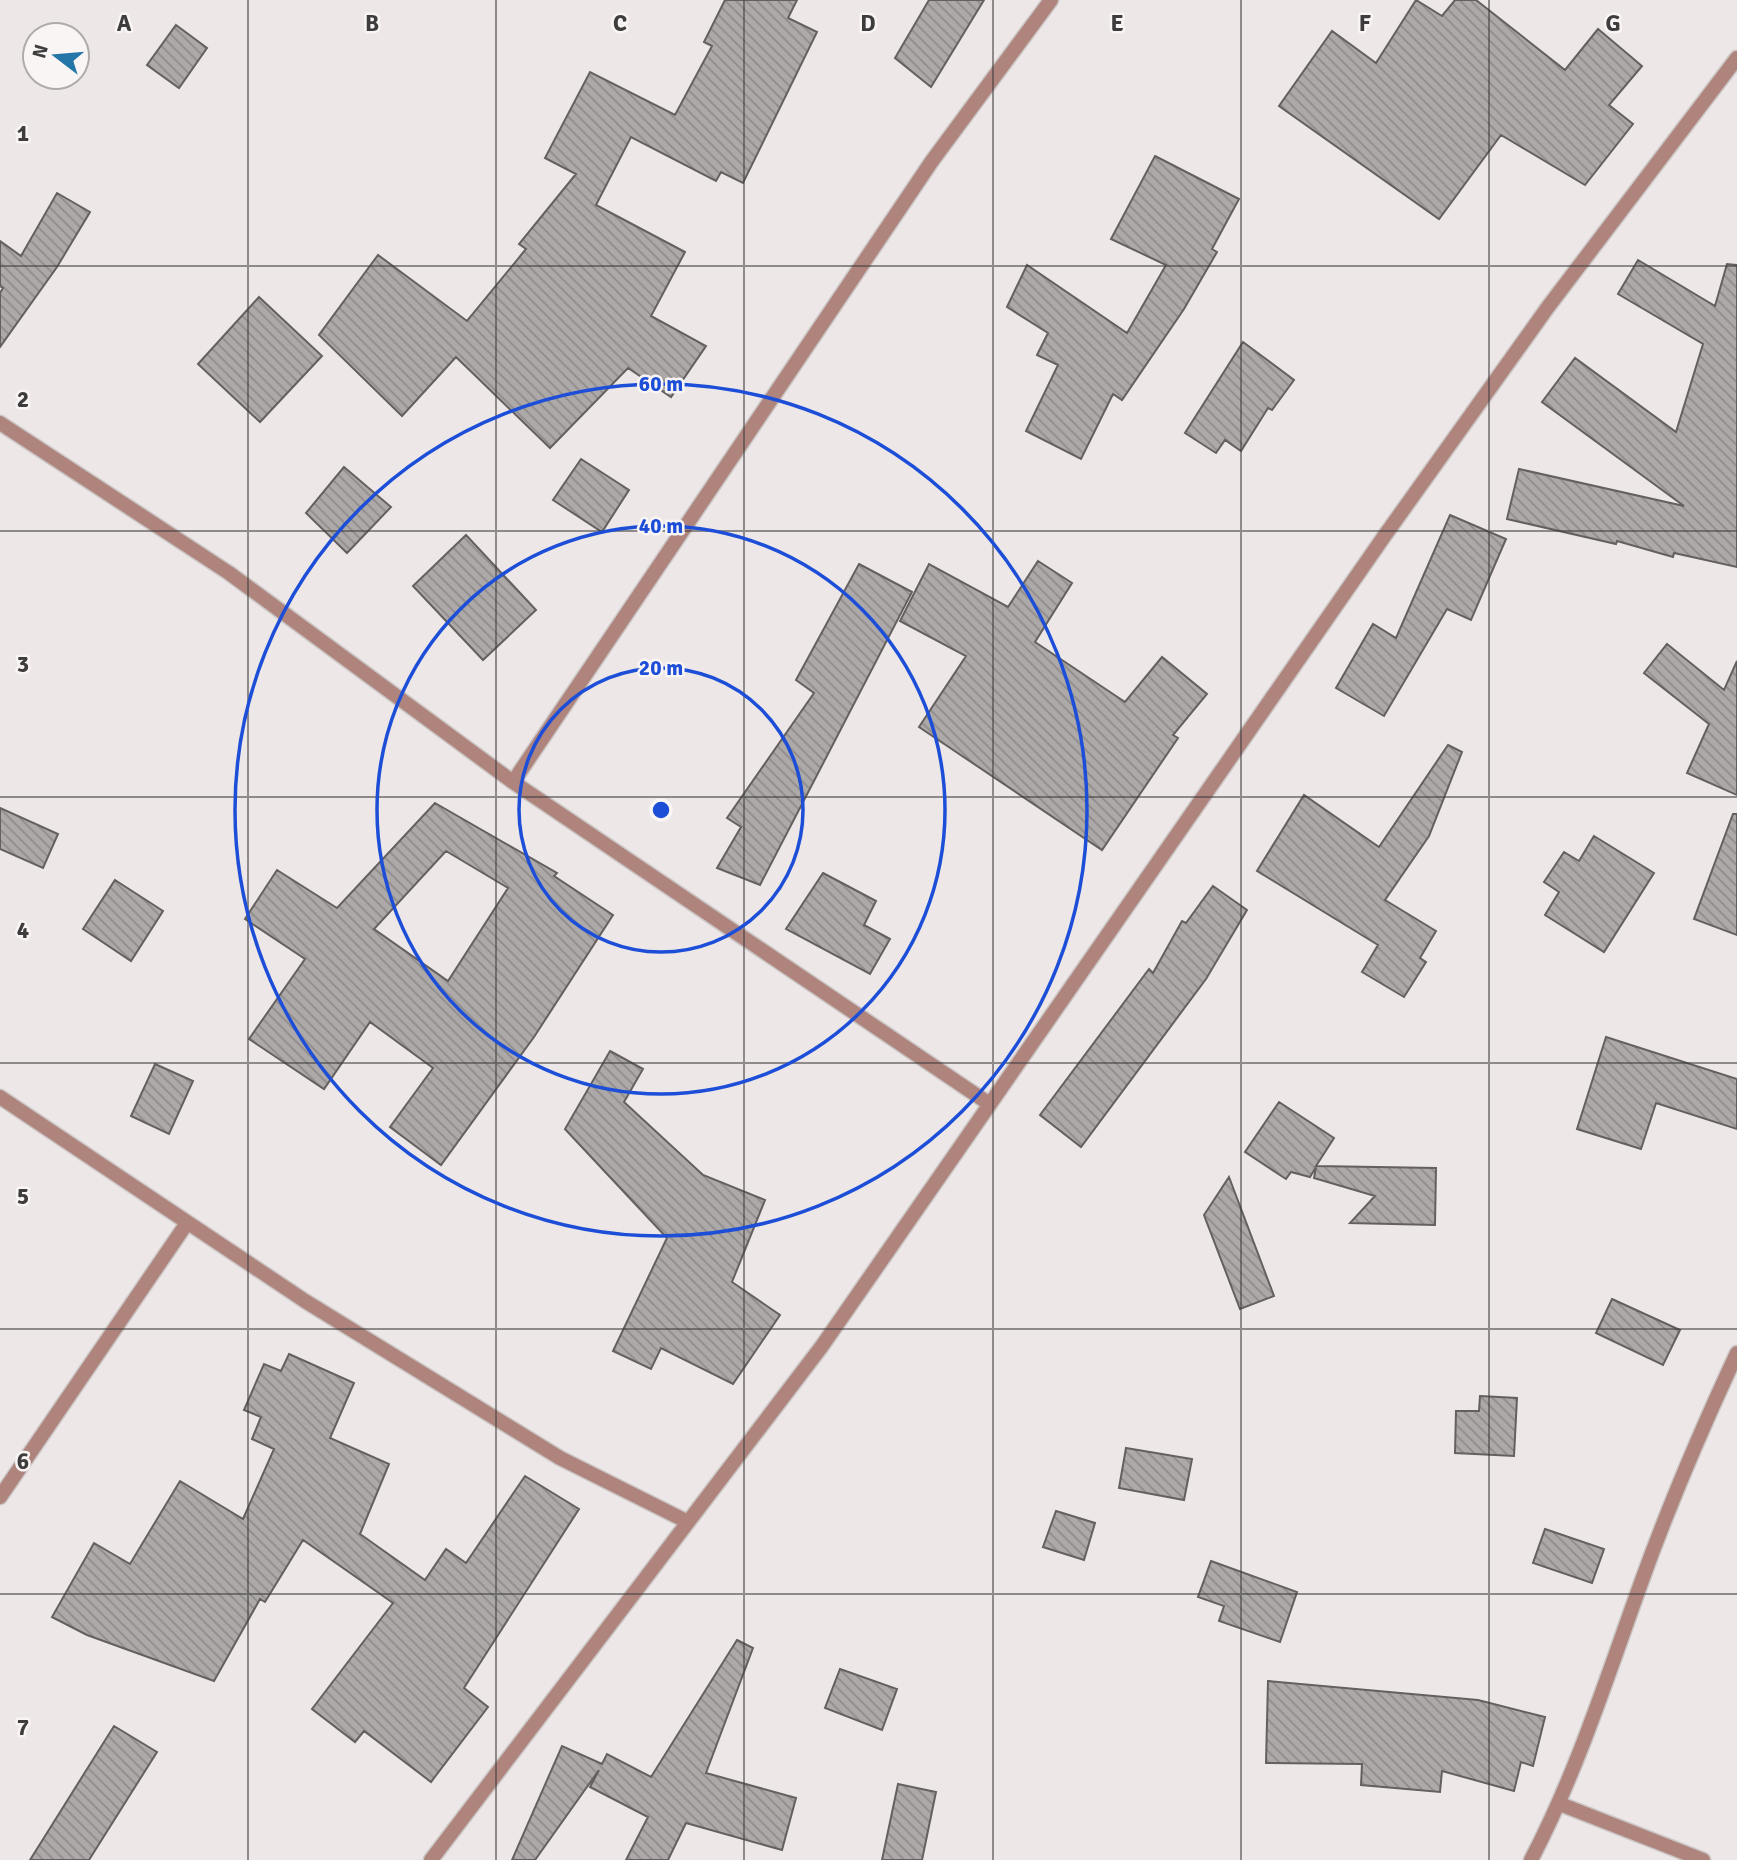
<svg xmlns="http://www.w3.org/2000/svg" width="1737" height="1860" font-family="Signika,sans-serif">
<defs>
<pattern id="building-back-hatch" width="6" height="6" patternUnits="userSpaceOnUse" patternTransform="scale(1.75)"><rect width="6" height="6" fill="#ada9a8"/><path d="M-1 5l2 2M0 0l6 6M5-1l2 2" fill="none" stroke="#8e8b8a"/></pattern>
</defs>
<rect width="100%" height="100%" fill="#ede8e7"/>
<!-- building -->
<path fill="url(#building-back-hatch)" stroke="#64605f" stroke-width="2" fill-rule="evenodd" d="M725,0H797L788,18L817,32L743,183L721,172L716,181L631,137L596,205L685,252L651,316L706,346L671,397L628,368L550,448L456,357L402,416L319,335L378,255L467,321L526,249L519,244L576,174L545,158L590,72L675,115L712,46L704,42Z
M929,0H984L931,87L895,58Z
M1416,0L1442,16L1455,0H1476L1565,70L1598,29L1642,66L1609,105L1633,124L1585,185L1501,135L1439,219L1279,106L1332,31L1376,63Z
M176,25L207,48L179,88L147,65Z
M1155,156L1239,199L1212,249L1217,252L1184,309L1122,400L1113,394L1081,459L1026,431L1058,365L1037,355L1048,333L1007,307L1027,265L1127,333L1166,265L1111,239Z
M57,193L90,212L57,267L0,347V293L3,288L0,286V241L21,256Z
M1638,260L1715,306L1727,264L1737,265V567L1674,553L1673,557L1617,541L1616,544L1507,519L1519,469L1684,506L1542,402L1575,358L1676,432L1703,344L1618,294Z
M259,297L322,356L260,422L198,364Z
M1243,342L1294,380L1272,410L1268,408L1241,451L1225,440L1216,453L1185,433Z
M581,459L629,490L602,532L553,500Z
M344,467L391,507L347,553L306,513Z
M1450,515L1506,539L1471,620L1447,609L1384,716L1336,688L1373,624L1396,638Z
M466,535L536,610L483,660L413,586Z
M1038,561L1072,583L1035,642L1125,702L1162,657L1207,694L1173,735L1178,738L1102,850L919,727L966,656L900,621L929,564L1008,607Z
M859,564L912,592L760,885L717,868L741,827L727,818L814,693L796,680Z
M1667,644L1724,690L1737,661V795L1687,773L1709,724L1644,673Z
M1448,745L1462,752L1429,836L1385,900L1436,931L1420,958L1426,962L1404,997L1362,972L1378,945L1257,871L1304,795L1379,847Z
M435,803L557,873L554,876L613,915L534,1037L441,1165L390,1127L433,1068L370,1022L324,1089L249,1039L305,959L245,919L277,870L337,908ZM446,851L508,888L448,981L374,929Z
M0,808L58,834L43,868L0,849Z
M1733,814H1737V935L1694,919Z
M1594,836L1654,873L1604,952L1545,915L1559,892L1544,882L1564,852L1579,861Z
M823,873L876,901L864,925L890,939L870,974L786,929Z
M115,880L163,911L131,961L83,929Z
M1213,886L1247,910L1206,979L1081,1147L1040,1115L1149,969L1153,973L1182,921L1186,923Z
M1606,1037L1737,1079V1129L1656,1103L1641,1149L1577,1129Z
M610,1051L643,1069L624,1102L703,1175L765,1200L732,1282L780,1315L733,1384L661,1348L651,1369L613,1351L667,1238L565,1129Z
M155,1064L193,1081L169,1134L131,1116Z
M1279,1102L1334,1138L1316,1166L1436,1168L1435,1225L1350,1223L1375,1196L1314,1178L1316,1167L1310,1177L1291,1172L1286,1179L1245,1152Z
M1229,1177L1274,1296L1240,1309L1204,1215Z
M1612,1299L1680,1330L1663,1365L1596,1333Z
M289,1354L354,1383L330,1438L389,1464L360,1534L425,1580L446,1549L466,1563L525,1476L579,1509L464,1688L488,1707L431,1782L364,1731L355,1742L312,1709L393,1603L303,1540L265,1602L260,1599L214,1681L87,1635L52,1617L94,1543L130,1564L180,1481L243,1519L274,1449L252,1439L261,1417L244,1410L264,1364L281,1371Z
M1480,1396L1517,1398L1514,1456L1455,1453L1456,1411H1479Z
M1126,1448L1192,1459L1184,1500L1119,1488Z
M1056,1511L1095,1523L1084,1560L1043,1547Z
M1545,1529L1604,1549L1592,1583L1533,1563Z
M1211,1561L1297,1592L1280,1642L1219,1621L1224,1606L1198,1597Z
M737,1640L753,1648L706,1773L796,1798L782,1850L686,1823L668,1860H626L648,1817L590,1787L599,1770L535,1860H512L562,1746L602,1764L607,1754L651,1777Z
M840,1669L897,1689L882,1730L825,1708Z
M1268,1681L1478,1700L1545,1717L1533,1766L1521,1762L1514,1791L1442,1771L1440,1792L1361,1785L1362,1764L1266,1763Z
M114,1726L157,1752L89,1860H30Z
M898,1784L936,1792L922,1860H882Z"/>
<g fill="none" stroke-linecap="round" stroke-linejoin="round">
<defs>
<path id="minor" d="M0,423L229,573L513,782L988,1103
M513,782L932,161L1051,0
M0,1097L305,1301L560,1458L686,1521
M0,1497L187,1223
M1560,1804L1703,1860
M431,1860L822,1346L1383,538L1548,307L1737,58
M1531,1860C1577,1772 1607,1677 1641,1583C1669,1505 1702,1428 1737,1353"/>
</defs>
<!-- minor casing -->
<use href="#minor" stroke="#cac6c5" stroke-width="17"/>
<!-- minor -->
<use href="#minor" stroke="#af847d" stroke-width="14"/>
</g>
<!-- grid -->
<path fill="none" stroke="#3e3c3c" stroke-width="2" stroke-opacity="0.55" d="M248,0V1860M496,0V1860M744,0V1860M993,0V1860M1241,0V1860M1489,0V1860M0,266H1737M0,531H1737M0,797H1737M0,1063H1737M0,1329H1737M0,1594H1737"/>
<!-- distance rings -->
<g fill="none" stroke="#1d4ed8" stroke-width="3.5">
<circle cx="661" cy="810" r="142"/>
<circle cx="661" cy="810" r="284"/>
<circle cx="661" cy="810" r="426"/>
</g>
<g font-size="23" text-anchor="middle" font-weight="bold" fill="#3e3c3c" stroke="#faf5f5" stroke-width="5" stroke-linejoin="round" paint-order="stroke">
<text x="124" y="31">A</text>
<text x="372" y="31">B</text>
<text x="620" y="31">C</text>
<text x="868" y="31">D</text>
<text x="1117" y="31">E</text>
<text x="1365" y="31">F</text>
<text x="1613" y="31">G</text>
<text x="23" y="141">1</text>
<text x="23" y="407">2</text>
<text x="23" y="672">3</text>
<text x="23" y="938">4</text>
<text x="23" y="1204">5</text>
<text x="23" y="1469">6</text>
<text x="23" y="1735">7</text>
</g>
<circle cx="661" cy="810" r="10" fill="#1d4ed8" stroke="#faf5f5" stroke-width="3.5"/>
<g font-size="21" text-anchor="middle" font-weight="bold" fill="#1d4ed8" stroke="#faf5f5" stroke-width="5" stroke-linejoin="round" paint-order="stroke">
<text x="661" y="391">60 m</text>
<text x="661" y="533">40 m</text>
<text x="661" y="675">20 m</text>
</g>
<!-- north arrow -->
<g transform="translate(56 56) rotate(286)"><circle r="33" fill="#faf5f5" stroke="#afabab" stroke-width="2"/>
<path d="M0-5L12 26L0 18L-12 26Z" fill="#2576a8"/>
<text y="-10" font-size="19" font-weight="bold" text-anchor="middle" fill="#3e3c3c">N</text>
</g>
</svg>
